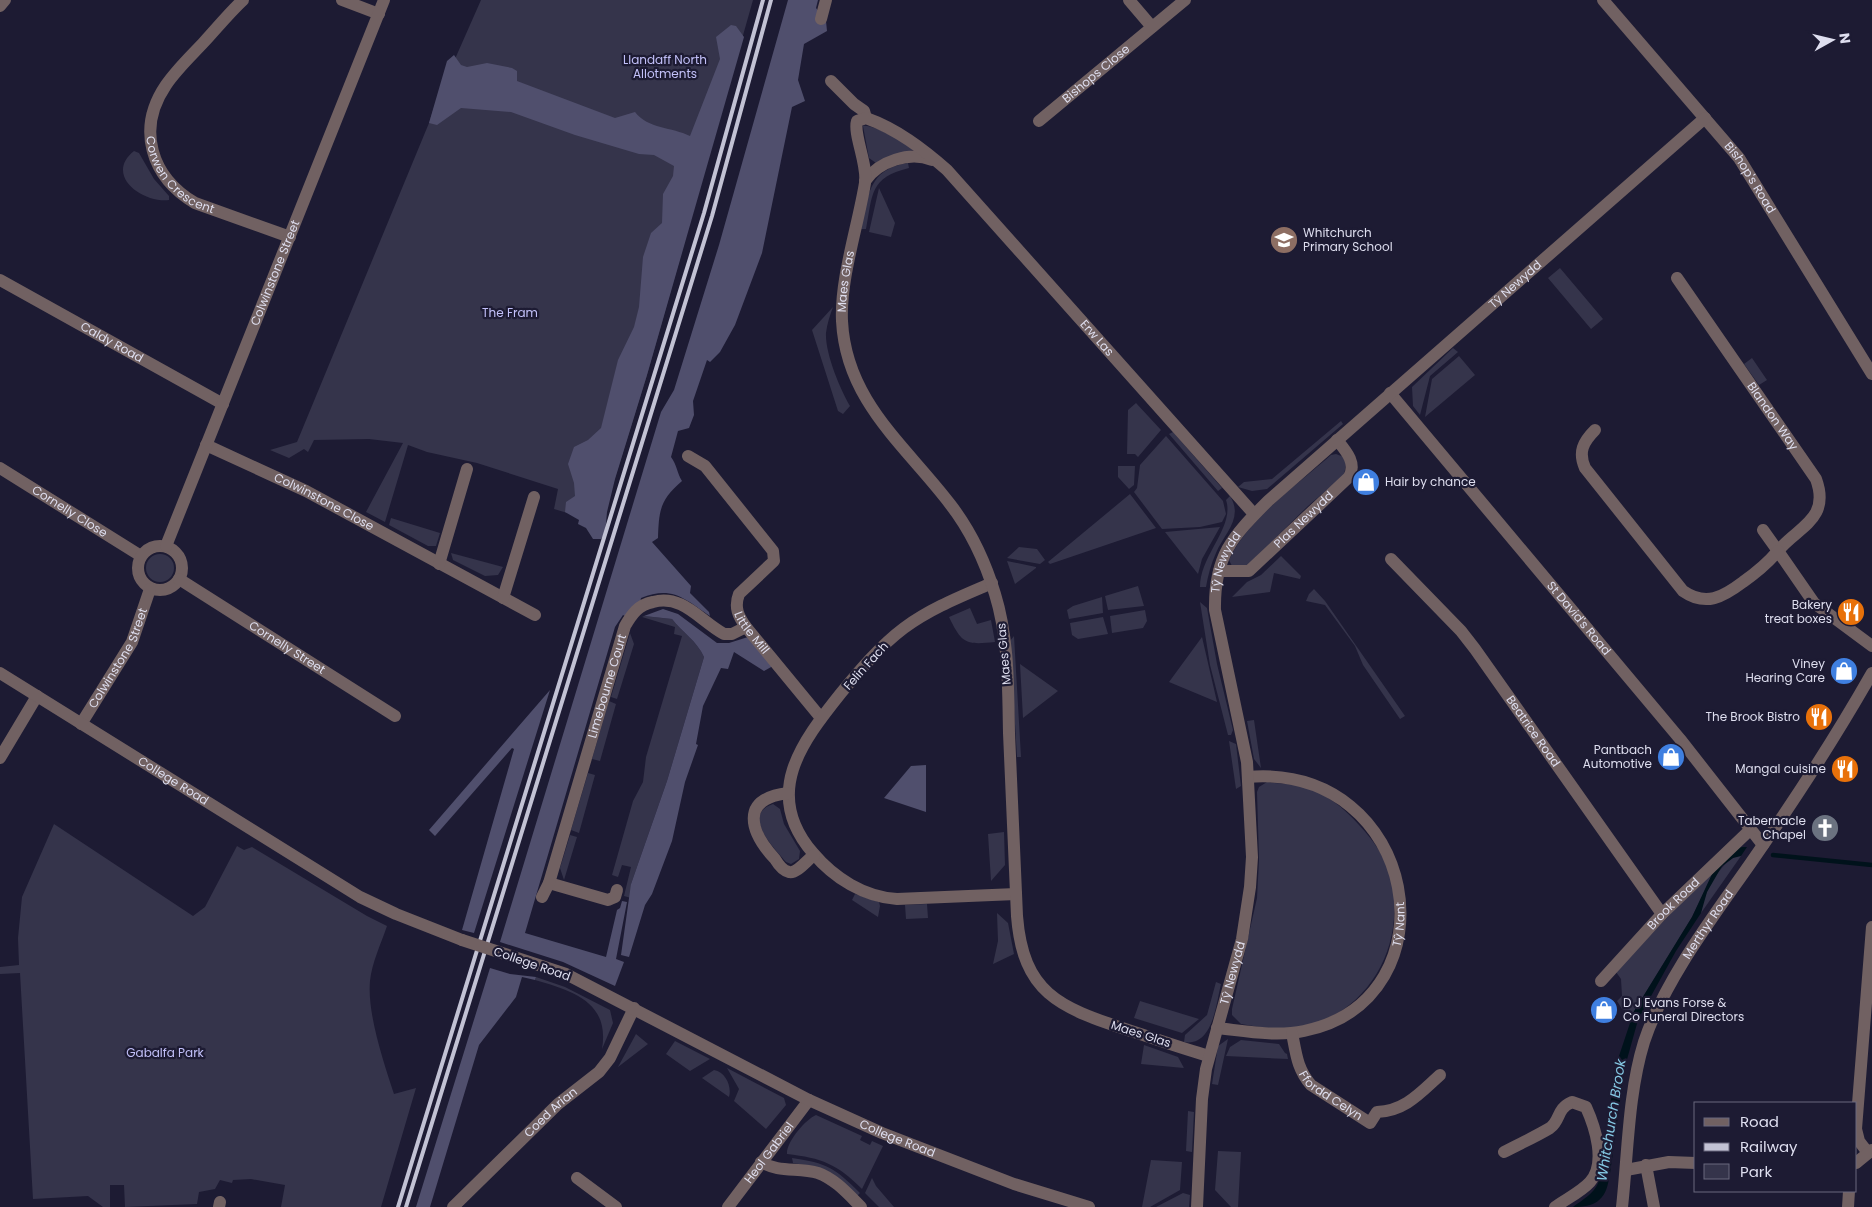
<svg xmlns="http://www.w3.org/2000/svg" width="1872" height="1207" font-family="Poppins,sans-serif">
<rect width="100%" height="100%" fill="#1d1b33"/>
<!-- green -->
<path fill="#35344b" d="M481,0H753L647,375L601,523L554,509L558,489L477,463L427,452L408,445L385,522L366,512L403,443L369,439L314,440L308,452L304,449L289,458L270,450L297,442L429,123L447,67L451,68Z
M863,126C873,124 907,143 913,150L876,163L869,158Z
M134,151L139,153L154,179L169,196V200C142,203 104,175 134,151Z
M908,163L909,168C869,178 873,194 866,229H861C868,196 868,169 908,163Z
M879,188L895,223L891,237L869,232Z
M1560,268L1603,319L1591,329L1548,278Z
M833,307C830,315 827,324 826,333C825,353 840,389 850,406L843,414L838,411L812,330Z
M1453,348L1458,352L1430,376L1420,415L1413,406L1412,387Z
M1459,356L1475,375L1425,417L1432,379Z
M1752,358L1767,380L1759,385L1744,364Z
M1136,403L1161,430L1138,457L1135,454H1127L1128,410Z
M1341,421L1343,424L1267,489L1252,491L1238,487L1244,482L1272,479Z
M1173,432L1222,488L1218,491L1169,434Z
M1166,436L1223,501L1226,514L1222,522L1200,527L1162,529L1134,492L1137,488L1140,465Z
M1336,454L1344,457L1346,464L1344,475L1308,506L1248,565L1232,566L1229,560C1247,520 1298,484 1331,455Z
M1118,466H1135L1134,485L1129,489L1118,477Z
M1130,494L1156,528L1050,564L1048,562Z
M1230,496C1244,518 1224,534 1216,553C1211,564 1208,575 1206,587H1200C1200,555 1235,527 1226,500Z
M391,518L440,533L436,546H428L389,525Z
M1220,527L1202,559L1198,574L1165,532Z
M1019,547L1037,549L1045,560L1040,564L1007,558Z
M451,553L503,567L498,575L485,576L453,560Z
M146 568a14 14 0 1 1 28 0a14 14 0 1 1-28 0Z
M1281,556L1301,576L1300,579L1274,573L1270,592L1232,597L1247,582L1261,575Z
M1007,561L1036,567V568L1015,584Z
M1138,586L1144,606L1108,610L1105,596Z
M1314,589L1325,601L1405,716L1400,719L1363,665L1355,646L1325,605L1306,601L1309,594Z
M1102,597L1103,613L1069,619L1067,610L1073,606Z
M1200,602L1207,608L1217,664L1233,730L1231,735H1228L1210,665Z
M970,608L977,624L991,620L995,642C966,645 962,644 949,617Z
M1145,610L1147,621L1143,628L1112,633L1110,616Z
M644,616L672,619C682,632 697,641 704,657L667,781L631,884V898L624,896L631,867L622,865L618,877L612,875L633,801L643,782L646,757L682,636L674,634L675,627L642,617Z
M1103,617L1108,634L1078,639L1072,635L1070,623Z
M630,633L634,644L617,699L611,697Z
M1014,636L1021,757H1017L1010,641Z
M1202,637L1217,702L1169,682Z
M1020,664L1058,691L1023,718Z
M609,701L616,704L600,761L592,759Z
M1254,720L1261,768L1254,759L1247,721Z
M1229,741L1236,744L1241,786L1236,789Z
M588,773L595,775L579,833L571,830Z
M1267,782C1279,784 1293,783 1304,787C1327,794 1344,808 1359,825C1374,841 1386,858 1392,879C1395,886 1394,895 1394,902C1398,963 1356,1021 1294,1028C1276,1030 1258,1027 1241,1024L1232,1015V1009L1257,898L1259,860L1257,792L1259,787Z
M773,804L780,809L784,824L800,851L799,859L791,864L786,862C775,849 740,815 773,804Z
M54,824L193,916L205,907L237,846L244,850L252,847L367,916L387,926C381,944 372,962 370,981C367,1014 384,1063 394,1094L416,1088L381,1207H281L285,1185L251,1179L233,1180L232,1183L220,1180L215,1189L199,1192L197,1204L125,1207L124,1185H110V1207H103L88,1196L33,1199L20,973L0,974V967L19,965L18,938L22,897Z
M1004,832L1005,865L991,881L988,834Z
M570,835L577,837L564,880L560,868Z
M1738,855L1741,856L1701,913C1704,892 1718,865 1738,855Z
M1719,862L1692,917L1633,1013L1622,1009L1617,1001L1622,996L1621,979L1616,972Z
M855,894L879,902L880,906L878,917L852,900Z
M927,904L928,918L906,919L905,905Z
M997,913L1008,923L1014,954L993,964L998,941Z
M536,977L565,987L610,1010L613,1023L602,1049C610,1002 573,991 535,980Z
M1216,982L1221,984C1216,1004 1213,1047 1184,1042L1185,1035L1207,1015Z
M1140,1001L1199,1019L1182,1033L1134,1018Z
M636,1034L648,1044L618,1067Z
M1228,1039L1218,1085L1212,1084L1218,1046Z
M1241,1040L1279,1044L1285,1053L1287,1054L1288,1059L1226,1056L1230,1047Z
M675,1041L710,1059L690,1071L666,1054Z
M1144,1045L1178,1057L1184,1068L1141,1064Z
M727,1068L784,1098L786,1105L766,1129L734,1101L739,1089Z
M714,1070C726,1072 732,1087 729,1097L702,1078Z
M1188,1111L1194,1112L1192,1152L1186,1151Z
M816,1115L862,1136L860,1140L870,1145L872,1141L883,1146L862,1189C837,1164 822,1158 787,1154C786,1142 806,1119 816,1115Z
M1218,1151L1241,1152L1238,1207H1231L1215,1190Z
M792,1158C827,1163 835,1168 860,1193L857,1196L817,1167L793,1163Z
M1151,1160L1182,1162L1180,1190L1150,1207H1142Z
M872,1178L876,1186L894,1207H879L865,1193Z
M1183,1193L1190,1195L1189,1207H1156Z"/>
<!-- forest -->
<path fill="#504f6d" d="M788,0H818L816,8L826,21L827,31L804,44L798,80L805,101L792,107L762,253L735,325L720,352L710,362L707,360L693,401L694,415L689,428L678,431L671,457C677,465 677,473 682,481C660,500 659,510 658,538L652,542L691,586L690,593L709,612L710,616C685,599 672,585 641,598L640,603L627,617L623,615L615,627L525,933L606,957L617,910L620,908L622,901L627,902L616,959L624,962L615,986L563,962L500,942L661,412L674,390L719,245Z
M731,25L736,26L744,37L647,375L615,479L607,512L605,534L601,539H593L586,528L578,524L579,520L565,512L566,502L575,496L574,483L568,464L574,447L588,440L601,428L618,360L634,327L639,307L643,257L651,233L662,223L663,194L673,176L674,166L654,155L639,154L575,135L511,112L461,108L437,125L429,123L447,61L454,55L461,65L467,67L487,63L512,68L517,71V81L615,118L635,112C648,129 672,127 690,136L720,59L716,37Z
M663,609L678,614L717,643H729L748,637L773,666L764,671L734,652L728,669L721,668L703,706L696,744L698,745L685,782L672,841L652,894L645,905L629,957L621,955L631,884L667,781L704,657C697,641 682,632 672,619L644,616Z
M550,690L474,933L462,930L514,749L512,748L435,836L429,830Z
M926,765V812L884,798L911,766Z
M490,968L510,974L536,977L535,980L522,977L516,997L479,1045L430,1207H416Z"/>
<!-- water -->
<path fill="#00121b" d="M1743,847H1747L1741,856L1733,858L1722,866L1707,892L1701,913L1676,951L1640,1016L1633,1013L1692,917L1712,874L1737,848Z
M1632,1017L1638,1020L1626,1063L1617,1062Z
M1615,1071L1624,1072L1610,1173L1601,1172Z
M1600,1177L1609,1178C1606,1201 1594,1207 1573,1207C1585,1198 1597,1192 1600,1177Z"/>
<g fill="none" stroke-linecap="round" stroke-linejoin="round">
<!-- stream -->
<path stroke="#00121b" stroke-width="4.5" d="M1773,855L1872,865
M1617,1077L1620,1058"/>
<!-- minor -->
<g stroke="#716162" stroke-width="12">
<path id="s1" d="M243,0C229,13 217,28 204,42C191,56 177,69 166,85C136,129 151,177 195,203L290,237"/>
<path d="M342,0L379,14"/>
<path d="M1129,0L1152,27"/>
<path id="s2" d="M1603,0L1739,158L1872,374"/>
<path d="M0,6L5,0"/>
<path d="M821,19L826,0"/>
<path d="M831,81L854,104L864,111L866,118"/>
<path id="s3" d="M1039,121L1185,0"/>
<path d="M865,181C879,161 910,151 932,160"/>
<path id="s4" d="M1677,278L1816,479C1831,520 1797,527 1778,551L1763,530"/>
<path id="s5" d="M0,280L223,404"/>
<path id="s6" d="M1390,393L1680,739L1763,845"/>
<path d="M1595,430C1583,442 1578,452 1585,468L1683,591C1706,607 1723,597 1743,582C1756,573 1767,564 1778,551L1814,603L1872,646"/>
<path id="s7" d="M206,445L306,491L535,615"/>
<path id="s8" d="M688,456L705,466L773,551L774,561L739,594C734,607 738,616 746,627L821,718"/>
<path id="s9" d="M0,468L141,556"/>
<circle cx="160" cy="568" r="22"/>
<path id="s10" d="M166,546L384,0"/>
<path id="s11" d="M1391,559L1461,631L1475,649L1662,914"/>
<path d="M439,564L467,469"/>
<path id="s12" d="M1219,571H1249L1349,477C1357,463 1346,451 1337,440"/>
<path id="s13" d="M179,579L395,716"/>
<path d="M992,583C962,596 931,608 904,628C880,646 860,670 841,693C801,743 762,794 813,853C834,878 864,897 897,899L1016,894"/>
<path d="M503,598L534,497"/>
<path id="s14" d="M81,724L132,642L150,589"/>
<path d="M0,758L37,696"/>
<path d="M788,793C739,799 750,832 775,859C778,864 783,871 789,872C797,874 808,859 814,855"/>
<path d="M549,883L608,900L615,897L617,890"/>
<path id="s15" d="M542,897L549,883L625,626C632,614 638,605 653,602C683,594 700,621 724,634H732L746,627"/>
<path id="s16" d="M1601,981L1662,914L1751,829"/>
<path id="s17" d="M1217,1028C1245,1031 1276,1037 1304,1031C1458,999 1419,763 1248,777"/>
<path id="s18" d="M1292,1033C1296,1053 1297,1069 1311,1085L1370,1123L1377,1112C1405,1111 1420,1093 1440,1075"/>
<path id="s19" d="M1209,1056C1181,1048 1153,1038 1125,1029C1059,1007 1023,993 1017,916C1014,855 1012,794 1009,733C1008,687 1009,639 995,594C985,561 971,531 950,504C905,445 846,401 842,321C840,279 858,226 865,183C868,165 853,134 857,121L866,118C897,129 923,149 947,170L1254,514"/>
<path d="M1504,1152C1519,1144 1535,1137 1550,1128C1561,1120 1556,1109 1572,1102L1586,1107C1595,1127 1607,1163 1590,1182C1581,1192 1566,1199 1555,1207"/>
<path d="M1868,1153L1859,1141L1856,1129L1872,927"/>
<path d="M761,1162C779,1173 799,1167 818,1173C835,1179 848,1194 861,1207"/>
<path d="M1856,1163L1872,1150"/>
<path d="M1646,1165L1654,1207"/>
<path d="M1626,1170L1669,1162L1696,1163"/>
<path d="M577,1178L616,1207"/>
<path d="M219,1207L220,1202"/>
<path id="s20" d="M453,1207L558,1104L599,1072L610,1058L634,1008"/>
<path id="s21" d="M728,1207L809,1100"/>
<path id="s22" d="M1197,1207L1202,1099L1206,1069L1242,939L1250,887L1252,857L1247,762L1215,610C1214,556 1232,537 1268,501L1705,118"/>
<path d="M1848,1207L1849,1191"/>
</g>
<!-- tertiary -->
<g stroke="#716162" stroke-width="12">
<path id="s23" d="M0,673L360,897L396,914L462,940"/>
<path id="s24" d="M511,956L566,974L809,1100L882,1133L1014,1184L1089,1207"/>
<path id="s25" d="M1622,1207C1628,1153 1628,1094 1644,1042C1664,981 1713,917 1750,864C1794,801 1834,740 1872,673"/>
</g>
<!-- rail -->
<path stroke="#c2c2d4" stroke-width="4" d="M398,1207L704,213L763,0
M406,1207L712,216L771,0"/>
<!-- tertiary-bridge -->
<path stroke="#716162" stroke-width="12" d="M462,940L511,956"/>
</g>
<!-- icons -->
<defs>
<symbol id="school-disc" viewBox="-11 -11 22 22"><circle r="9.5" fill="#8d6e63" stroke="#1d1b33"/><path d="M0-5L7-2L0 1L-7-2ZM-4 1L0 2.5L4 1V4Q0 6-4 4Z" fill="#fff"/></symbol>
<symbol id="shop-disc" viewBox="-11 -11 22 22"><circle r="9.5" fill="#3f7fe0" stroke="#1d1b33"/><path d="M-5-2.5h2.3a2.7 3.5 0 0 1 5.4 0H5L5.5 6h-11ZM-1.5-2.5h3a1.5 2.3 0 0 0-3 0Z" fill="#fff"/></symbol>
<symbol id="restaurant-disc" viewBox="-11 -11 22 22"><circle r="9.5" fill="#e8710a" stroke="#1d1b33"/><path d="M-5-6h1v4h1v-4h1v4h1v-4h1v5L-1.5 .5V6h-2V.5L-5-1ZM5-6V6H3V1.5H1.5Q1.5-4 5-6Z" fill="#fff"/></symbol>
<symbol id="church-disc" viewBox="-11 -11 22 22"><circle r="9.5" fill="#6b7280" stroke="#1d1b33"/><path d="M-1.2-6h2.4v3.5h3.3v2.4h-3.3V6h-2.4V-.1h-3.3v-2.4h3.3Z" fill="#fff"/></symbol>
</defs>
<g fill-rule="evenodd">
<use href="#school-disc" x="1268" y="224" width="32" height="32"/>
<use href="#shop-disc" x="1350" y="466" width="32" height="32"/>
<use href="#restaurant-disc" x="1835" y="596" width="32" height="32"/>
<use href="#shop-disc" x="1828" y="655" width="32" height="32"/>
<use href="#restaurant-disc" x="1803" y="701" width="32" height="32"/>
<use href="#shop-disc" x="1655" y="741" width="32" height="32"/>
<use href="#restaurant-disc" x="1829" y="753" width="32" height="32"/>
<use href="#church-disc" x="1809" y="812" width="32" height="32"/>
<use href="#shop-disc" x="1588" y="994" width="32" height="32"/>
</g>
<g text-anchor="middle" stroke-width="4.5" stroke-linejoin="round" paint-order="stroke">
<!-- park labels -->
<g font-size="12" fill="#c2c0f9" stroke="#1d1b33">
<text x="665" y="64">Llandaff North<tspan x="665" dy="14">Allotments</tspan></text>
<text x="510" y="317">The Fram</text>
<text x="165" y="1057">Gabalfa Park</text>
</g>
<!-- street labels -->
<g font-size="12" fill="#dedeef" stroke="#1d1b33">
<text dy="4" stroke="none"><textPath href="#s3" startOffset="74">Bishops Close</textPath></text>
<text dy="4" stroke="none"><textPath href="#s1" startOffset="221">Corwen Crescent</textPath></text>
<text dy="4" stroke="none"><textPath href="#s2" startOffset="231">Bishop's Road</textPath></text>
<text dy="4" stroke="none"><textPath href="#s10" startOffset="294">Colwinstone Street</textPath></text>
<text dy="4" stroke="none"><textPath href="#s19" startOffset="940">Maes Glas</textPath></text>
<text dy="4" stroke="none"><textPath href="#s22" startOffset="1061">Tŷ Newydd</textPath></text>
<text dy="4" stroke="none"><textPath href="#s19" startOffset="1435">Erw Las</textPath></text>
<text dy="4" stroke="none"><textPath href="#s5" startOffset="128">Caldy Road</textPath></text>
<text dy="4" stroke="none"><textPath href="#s4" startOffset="168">Blandon Way</textPath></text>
<text dy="4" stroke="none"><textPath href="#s7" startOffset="131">Colwinstone Close</textPath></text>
<text dy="4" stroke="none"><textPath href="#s9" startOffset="82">Cornelly Close</textPath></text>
<text dy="4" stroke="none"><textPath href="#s12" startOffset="105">Plas Newydd</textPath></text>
<text dy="4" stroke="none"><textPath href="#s22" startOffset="656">Tŷ Newydd</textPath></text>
<text dy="4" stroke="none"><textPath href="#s6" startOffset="294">St David's Road</textPath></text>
<text dy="4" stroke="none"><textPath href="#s8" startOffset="230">Little Mill</textPath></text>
<text dy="4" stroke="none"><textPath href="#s13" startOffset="128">Cornelly Street</textPath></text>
<text transform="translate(1004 654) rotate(-95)" y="4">Maes Glas</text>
<text dy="4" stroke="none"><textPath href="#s14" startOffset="76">Colwinstone Street</textPath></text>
<text transform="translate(866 666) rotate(-48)" y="4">Felin Fach</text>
<text dy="4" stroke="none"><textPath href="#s15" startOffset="221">Limebourne Court</textPath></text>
<text dy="4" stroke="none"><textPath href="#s11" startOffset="224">Beatrice Road</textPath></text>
<text dy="4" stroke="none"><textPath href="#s23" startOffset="204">College Road</textPath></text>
<text dy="4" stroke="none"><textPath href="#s16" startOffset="106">Brook Road</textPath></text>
<text dy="4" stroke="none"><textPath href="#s17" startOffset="242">Tŷ Nant</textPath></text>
<text dy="4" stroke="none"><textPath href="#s25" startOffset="301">Merthyr Road</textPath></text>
<text transform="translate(532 964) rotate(19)" y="4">College Road</text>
<text dy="4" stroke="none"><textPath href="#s22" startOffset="238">Tŷ Newydd</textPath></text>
<text transform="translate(1141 1034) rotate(18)" y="4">Maes Glas</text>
<text dy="4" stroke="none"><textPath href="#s18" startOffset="78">Ffordd Celyn</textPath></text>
<text dy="4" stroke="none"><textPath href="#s20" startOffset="136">Coed Arian</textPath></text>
<text dy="4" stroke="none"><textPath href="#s24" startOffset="428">College Road</textPath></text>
<text dy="4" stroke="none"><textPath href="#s21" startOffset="68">Heol Gabriel</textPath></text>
</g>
<!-- poi labels -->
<g font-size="12" fill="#dedeef" stroke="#1d1b33" text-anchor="end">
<text x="1303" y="237" text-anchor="start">Whitchurch<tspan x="1303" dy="14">Primary School</tspan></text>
<text x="1385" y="486" text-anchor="start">Hair by chance</text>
<text x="1832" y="609">Bakery<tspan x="1832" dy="14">treat boxes</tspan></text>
<text x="1825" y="668">Viney<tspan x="1825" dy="14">Hearing Care</tspan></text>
<text x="1800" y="721">The Brook Bistro</text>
<text x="1652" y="754">Pantbach<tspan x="1652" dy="14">Automotive</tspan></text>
<text x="1826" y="773">Mangal cuisine</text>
<text x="1806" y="825">Tabernacle<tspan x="1806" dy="14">Chapel</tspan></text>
<text x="1623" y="1007" text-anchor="start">D J Evans Forse &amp;<tspan x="1623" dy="14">Co Funeral Directors</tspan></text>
</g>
<!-- water labels -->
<g font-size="14" font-style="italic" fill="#85c9e4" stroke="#1d1b33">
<text transform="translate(1611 1120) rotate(-81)" y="5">Whitchurch Brook</text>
</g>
</g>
<!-- legend -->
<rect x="1694" y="1102" width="162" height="90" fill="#1d1b33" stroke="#6a697e"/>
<rect x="1704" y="1118" width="25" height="8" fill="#716162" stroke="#6a697e"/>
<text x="1740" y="1127" font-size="15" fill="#dedeef">Road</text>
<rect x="1704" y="1143" width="25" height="8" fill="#c2c2d4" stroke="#6a697e"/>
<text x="1740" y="1152" font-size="15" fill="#dedeef">Railway</text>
<rect x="1704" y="1164" width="25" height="15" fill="#35344b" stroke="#6a697e"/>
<text x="1740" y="1177" font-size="15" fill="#dedeef">Park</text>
<!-- north arrow -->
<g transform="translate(1832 40) rotate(82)" stroke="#1d1b33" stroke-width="4" paint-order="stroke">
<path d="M0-4L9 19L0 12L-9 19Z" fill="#dedeef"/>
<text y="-8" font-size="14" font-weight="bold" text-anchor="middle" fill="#dedeef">N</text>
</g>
</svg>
